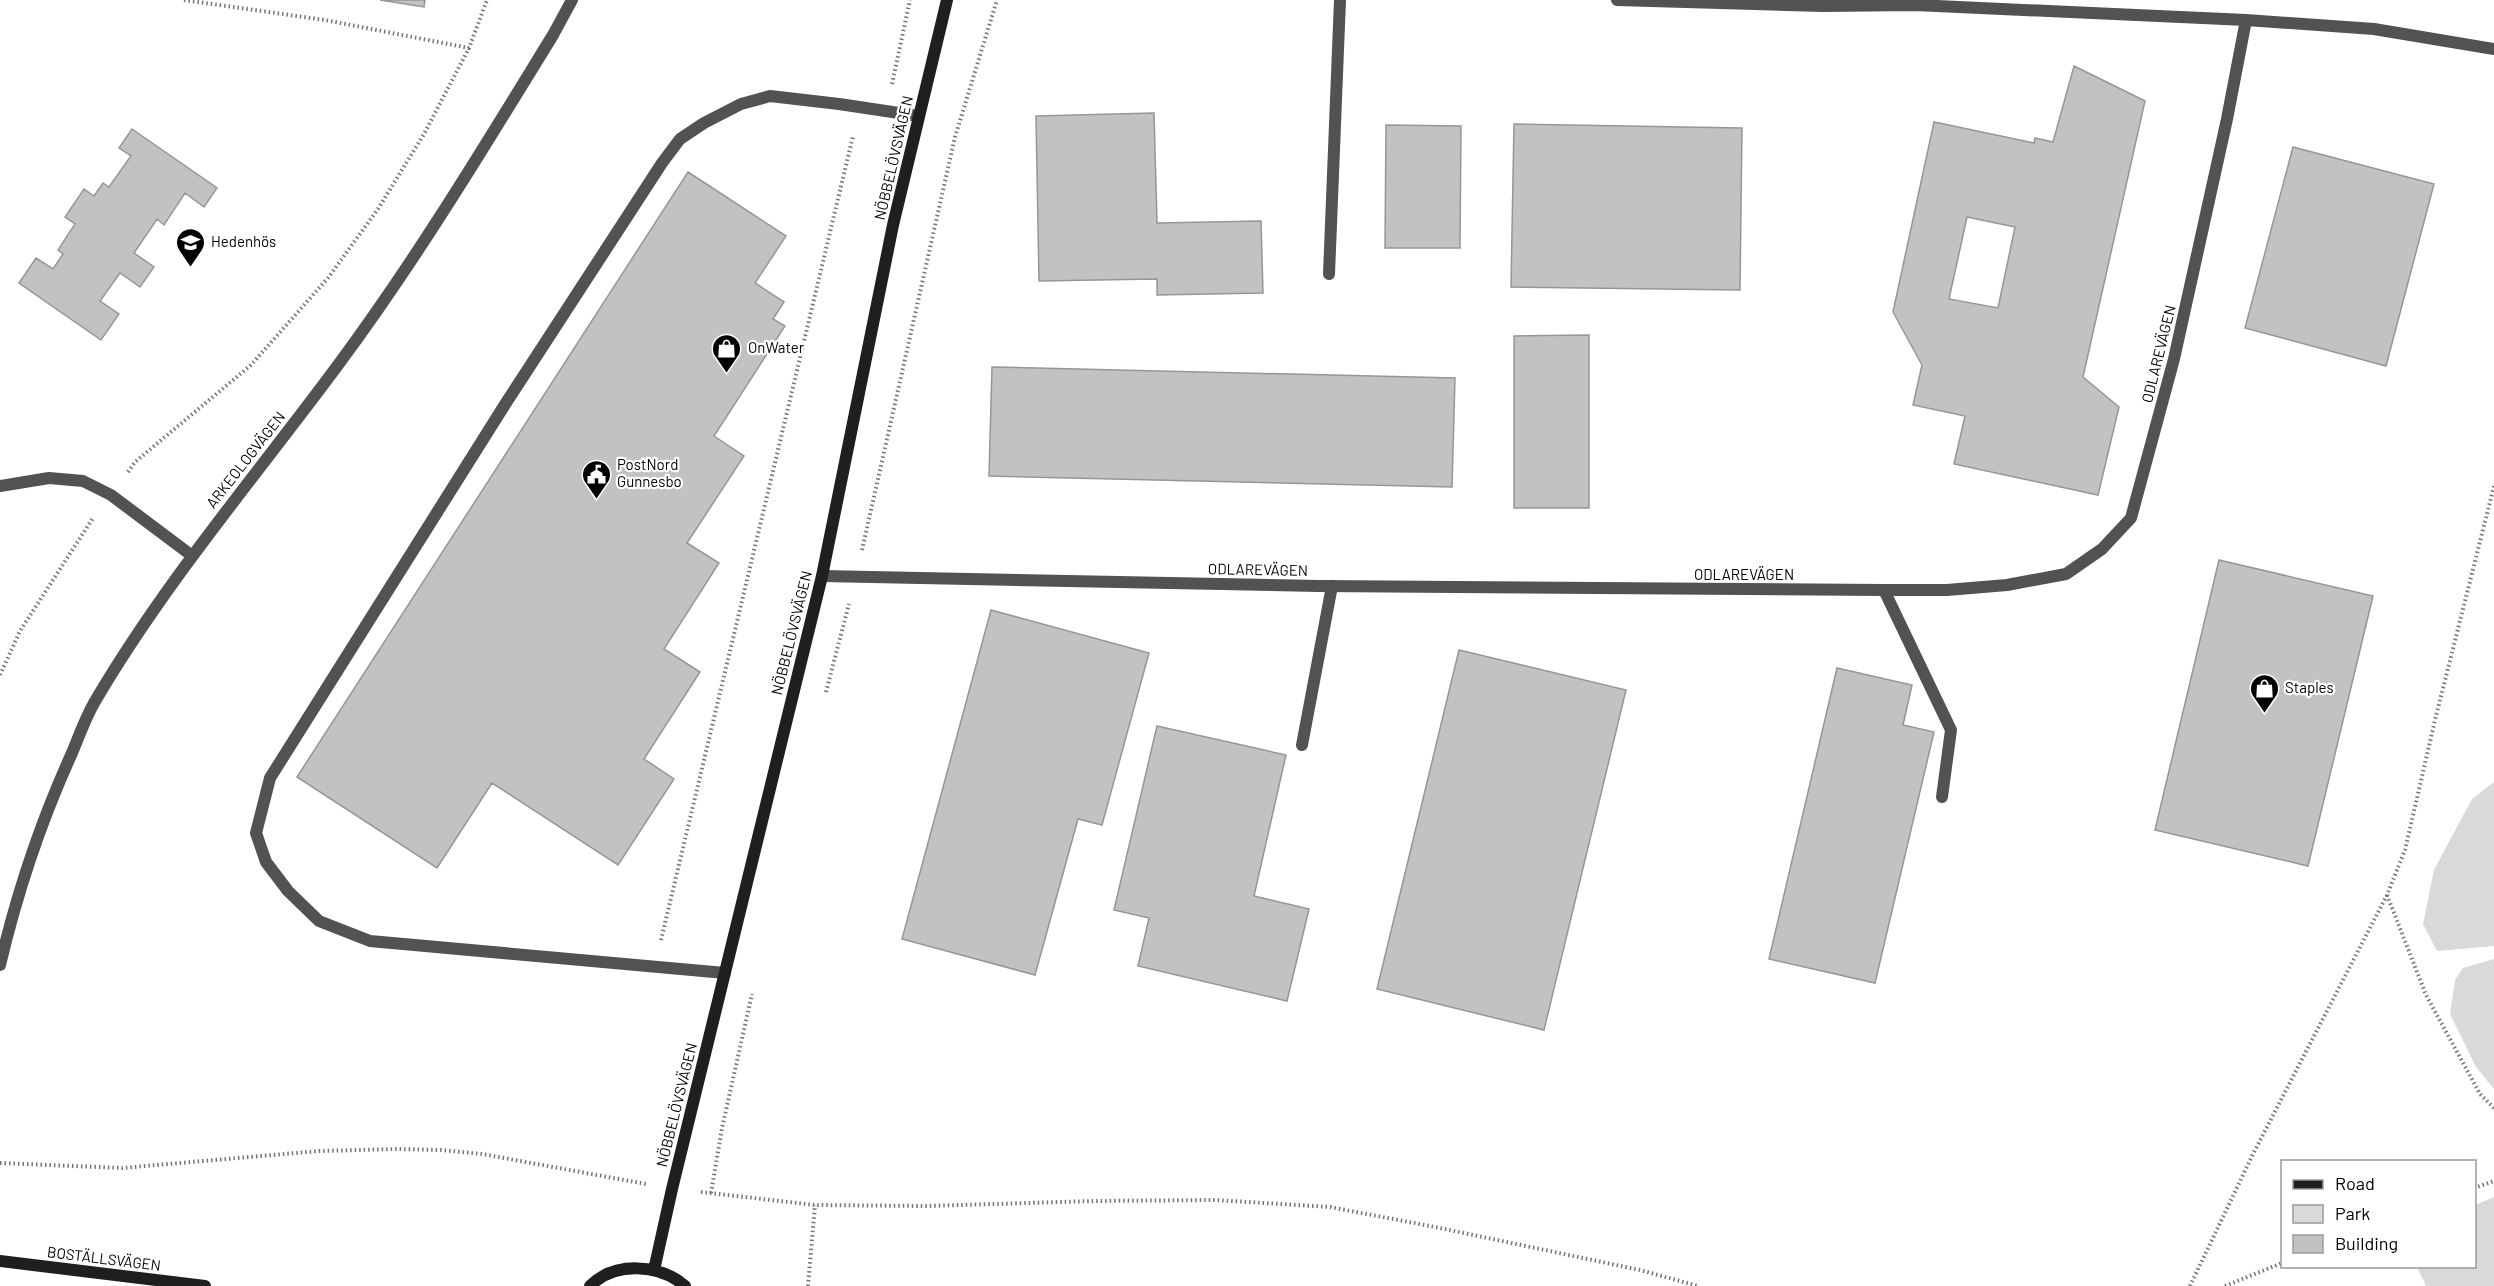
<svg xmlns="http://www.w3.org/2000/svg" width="2494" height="1286" font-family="Barlow,sans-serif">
<rect width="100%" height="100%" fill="#fff"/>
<!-- green -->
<path fill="#d9d9d9" d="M2494,782V946L2437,951L2423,924L2434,870L2472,799Z
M2494,959V1089L2476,1067L2450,1014L2455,980L2463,968Z
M2494,1197V1286H2426L2417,1267L2474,1266L2475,1205Z"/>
<!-- building -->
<path fill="#c2c2c2" stroke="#969696" stroke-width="1.5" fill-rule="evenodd" d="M380,0H425L424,7Z
M2074,66L2145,101L2083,377L2119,407L2098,495L1954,464L1965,416L1913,405L1922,365L1893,312L1934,122L2034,143L2035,138L2053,142ZM1967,217L2015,227L1998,308L1949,299Z
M1154,113L1157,223L1261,221L1263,293L1157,295V279L1039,281L1036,116Z
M1514,124L1742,128L1740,290L1511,287Z
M1386,125L1461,126L1460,248H1385Z
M132,129L217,188L204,207L185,193L164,225L157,219L134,253L154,267L140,287L120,273L100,301L119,314L101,340L19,283L36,258L53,269L63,254L58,250L75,224L65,217L84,189L94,196L103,183L109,187L131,156L119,148Z
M2293,147L2434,184L2386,366L2245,328Z
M688,172L786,236L755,283L784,302L773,319L785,326L714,436L744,456L687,543L719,563L664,649L700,672L644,759L674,779L618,865L492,783L437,868L297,777Z
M1589,335V508H1514V336Z
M992,367L1455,378L1452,487L989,476Z
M2219,560L2373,596L2308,866L2155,830Z
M991,610L1149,653L1102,825L1078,819L1035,975L902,939Z
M1459,650L1626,690L1544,1030L1377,989Z
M1837,668L1912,685L1903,725L1934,732L1875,983L1769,959Z
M1157,726L1286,755L1254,896L1309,909L1287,1001L1138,966L1149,918L1114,910Z"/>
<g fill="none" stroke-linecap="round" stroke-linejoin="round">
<!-- path -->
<path stroke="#747474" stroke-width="4" stroke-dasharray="1.5 3" stroke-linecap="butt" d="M184,0L325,20L469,48L487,0
M892,84L910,0
M128,472L135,462L251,365L328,278L378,209L424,134L469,48
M862,550L955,137L997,0
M0,675L20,631L93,518
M826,692L849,604
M2387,895L2426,995L2480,1094L2494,1108
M661,940L853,136
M0,1163L122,1168L319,1151L397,1149L441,1150L482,1154L646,1184
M2474,1188L2494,1181
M701,1192L815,1205L927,1206L1094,1201L1215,1200L1330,1207L1435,1227L1640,1270L1698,1286
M711,1193L722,1128L752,994
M808,1286L815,1205
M2190,1286L2253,1154L2387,895L2405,850L2435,720L2494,486
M2225,1286L2282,1263"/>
<!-- lane -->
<path stroke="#525252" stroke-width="12" d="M1329,274L1340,0
M1884,590L1951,730L1942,797
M1302,745L1332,586
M725,973L370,941L319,921L288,891L266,862L256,833L270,778L504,406L662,163L680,139L704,123L741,104L770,96L839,104L919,116"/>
<!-- street -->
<path stroke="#525252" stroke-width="12" d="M1617,0L1822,6L1915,5L2246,20L2374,29L2494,49
M0,486L49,478L83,481L111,495L191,555
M822,576L1318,586L1884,590H1947L2007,585L2066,574L2102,549L2131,518L2174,359L2227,119L2246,20
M0,965C17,893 41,821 72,753C79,736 85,719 94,703C165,582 255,477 338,365C416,260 484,147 553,35L572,0"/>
<!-- secondary -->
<path stroke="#1f1f1f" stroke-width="12" d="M0,1261L205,1286
M654,1270L672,1189L822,576L893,225L947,0
M590,1286C615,1261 660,1264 685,1286"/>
</g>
<!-- icons -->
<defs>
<symbol id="school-pin" viewBox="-11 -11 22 30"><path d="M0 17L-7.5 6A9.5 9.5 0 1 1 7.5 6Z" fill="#000" stroke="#fff"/><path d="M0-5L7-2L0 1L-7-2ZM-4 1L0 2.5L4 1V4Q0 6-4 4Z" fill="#fff"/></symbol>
<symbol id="shop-pin" viewBox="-11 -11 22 30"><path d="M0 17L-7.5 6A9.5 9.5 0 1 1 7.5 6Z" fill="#000" stroke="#fff"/><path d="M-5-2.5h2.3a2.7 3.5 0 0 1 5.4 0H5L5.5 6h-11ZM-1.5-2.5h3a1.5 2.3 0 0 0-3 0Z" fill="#fff"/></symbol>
<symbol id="civic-pin" viewBox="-11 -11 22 30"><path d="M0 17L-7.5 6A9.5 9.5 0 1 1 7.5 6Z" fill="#000" stroke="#fff"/><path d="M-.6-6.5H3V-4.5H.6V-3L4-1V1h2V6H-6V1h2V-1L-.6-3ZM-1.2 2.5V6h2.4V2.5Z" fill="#fff"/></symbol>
</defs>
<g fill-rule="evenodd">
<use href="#school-pin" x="174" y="226" width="33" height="45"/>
<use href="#shop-pin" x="710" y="332" width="33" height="45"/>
<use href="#civic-pin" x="580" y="458" width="33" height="45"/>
<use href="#shop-pin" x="2248" y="672" width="33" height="45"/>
</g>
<g text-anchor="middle" stroke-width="4.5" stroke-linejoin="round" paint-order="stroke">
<!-- street labels -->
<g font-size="15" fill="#000" stroke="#fff">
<text transform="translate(894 158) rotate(-77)" y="5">NÖBBELÖVSVÄGEN</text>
<text transform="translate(2159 354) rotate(-76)" y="5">ODLAREVÄGEN</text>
<text transform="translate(246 460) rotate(-52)" y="5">ARKEOLOGVÄGEN</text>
<text transform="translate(1258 570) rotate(1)" y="5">ODLAREVÄGEN</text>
<text x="1744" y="580">ODLAREVÄGEN</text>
<text transform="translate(792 633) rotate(-76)" y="5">NÖBBELÖVSVÄGEN</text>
<text transform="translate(677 1105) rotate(-76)" y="5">NÖBBELÖVSVÄGEN</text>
<text transform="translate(104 1259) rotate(7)" y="5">BOSTÄLLSVÄGEN</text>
</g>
<!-- poi labels -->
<g font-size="15" fill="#000" stroke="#fff" text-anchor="start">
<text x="211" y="247">Hedenhös</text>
<text x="748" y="353">OnWater</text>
<text x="617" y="470">PostNord<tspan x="617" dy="17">Gunnesbo</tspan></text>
<text x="2285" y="693">Staples</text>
</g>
</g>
<!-- legend -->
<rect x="2281" y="1160" width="195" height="108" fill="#ffffff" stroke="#999999" stroke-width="1.5"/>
<rect x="2293" y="1180" width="30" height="9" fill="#1f1f1f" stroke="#999999" stroke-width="1.5"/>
<text x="2335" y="1190" font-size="18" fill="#000000">Road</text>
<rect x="2293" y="1205" width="30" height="18" fill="#d9d9d9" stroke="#999999" stroke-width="1.5"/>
<text x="2335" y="1220" font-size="18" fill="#000000">Park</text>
<rect x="2293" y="1235" width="30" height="18" fill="#c2c2c2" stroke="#999999" stroke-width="1.5"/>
<text x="2335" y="1250" font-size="18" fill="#000000">Building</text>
</svg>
